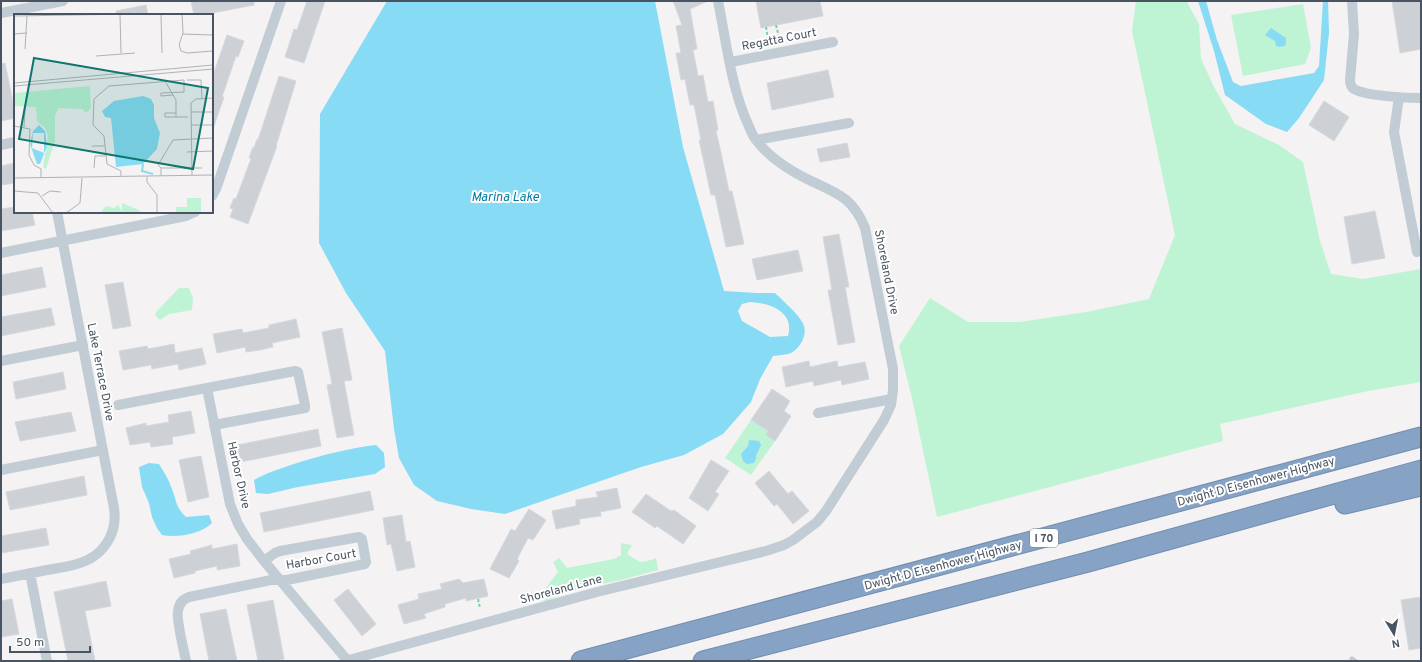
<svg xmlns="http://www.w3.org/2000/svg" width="1422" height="662" font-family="Overpass,sans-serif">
<rect width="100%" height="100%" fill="#f4f2f2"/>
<!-- green -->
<path fill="#bef4d4" d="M1136,1H1187L1188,4L1199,24L1201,59L1214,87L1235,124L1279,145L1303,162L1320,241L1331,274L1363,279L1421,269V382L1368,391L1220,424L1223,441L937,517L912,398L899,346L930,298L968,322H1020L1086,312L1149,299L1175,235L1132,31Z
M1303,4L1311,48L1305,64L1243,76L1231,15Z
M179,288H189L193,298L192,310L169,314L160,320L155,315L157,311Z
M751,420L768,431L775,441L751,475L725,458Z
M621,543L632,545L627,554C641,563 640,564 656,558L658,570L621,580L587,587L562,594L547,601L535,600L531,592L541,594L558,572L553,562L559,558L567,568L614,559L621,555Z"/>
<!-- water -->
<path fill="#88dbf4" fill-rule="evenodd" d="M387,1H655L683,147L724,291L757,293H775C782,300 802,317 804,326C807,336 800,348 791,353C786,355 778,355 773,356L760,379L751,402L723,434L684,455L641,467L505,514L471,509L437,501L414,485L399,458L394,429L385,351L346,293L319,243L320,114ZM750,302C769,303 795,311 788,336L770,337L742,321L738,311L742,304Z
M1198,1H1206L1217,40L1233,82L1241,86L1314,73L1319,66L1323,1H1328L1329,33L1324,80L1299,118L1287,132L1266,124L1225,95L1214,51Z
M1271,28L1286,38V43L1285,46L1279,47L1276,46L1275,41L1265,35Z
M749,440L759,441L761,445L756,456V459L754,463L747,464L743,461L741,454L748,446Z
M376,445L384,453L385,467L375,474L298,487L268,494L256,493L254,480C270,471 280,469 297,463C323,455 349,448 376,445Z
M149,463L159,464C164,472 169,480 172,489C177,502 175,506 186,517L209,515L212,523C201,534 177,538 162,535L157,528L152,517L149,503L142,487L139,467Z"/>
<!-- building -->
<path fill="#cdd1d6" stroke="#d5d8de" d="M191,1H254V5L202,15H194Z
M307,1H325L304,63L285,57L294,29L297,30Z
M673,1H708L690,9L697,49L693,50L698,76L703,75L708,102L713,101L718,130L716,131L721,153L729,191H732L744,244L726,247L715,195H711L699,140H701L694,105H690L685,79L681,80L676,53H681L676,26L682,25Z
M756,1H820L823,16L761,28Z
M1392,1H1421V49L1400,53Z
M146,5L148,15H117L116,11Z
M227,35L244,41L238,57L236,56L222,97H224L213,129L212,78Z
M5,63L15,112V118L1,121V64Z
M828,70L834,97L772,110L767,83Z
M279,76L296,81L276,146H277L248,224L230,217L233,209L230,208L234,198L236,199L251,159L249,158L253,147L254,148L257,139L258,140Z
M1324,101L1349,117L1334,141L1309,125Z
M847,143L850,157L820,162L817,149Z
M15,163V183L1,185V166Z
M15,207V212H32L35,225L1,231V209Z
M1375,211L1385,258L1352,264L1344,217Z
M839,234L849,287H845L855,342L838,345L828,290H832L823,237Z
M798,250L803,271L757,280L752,259Z
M42,267L46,287L1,296V275Z
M123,282L131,326L113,329L105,285Z
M51,308L55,325L1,336V317Z
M296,319L300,337L272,343L273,347L260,350L246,352L245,347L217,353L213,334L242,329L243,333L269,328V325Z
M342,328L352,380L344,381L354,435L337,438L327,385L332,384L322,332Z
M174,344L175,353L202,348L206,364L179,370L178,364L152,369L151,365L123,370L119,351L147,346L148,349Z
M809,361L810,367L837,361L838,367L865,362L869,379L842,385L841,380L814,386L813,381L786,387L782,367Z
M63,372L66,389L16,399L13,382Z
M772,389L790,401L784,411L791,416L775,441L766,435L768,431L751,420Z
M191,411L195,433L172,437L173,444L151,447L150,442L130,445L126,428L146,423V426L169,422L168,415Z
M71,412L76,431L20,441L15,422Z
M318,429L321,446L241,462L237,445Z
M201,456L209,497L188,502L179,460Z
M711,460L729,471L715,492L719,494L708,511L689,498Z
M769,471L788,494L792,491L809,511L793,524L777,504L774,506L755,483Z
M84,476L87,495L10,510L6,492Z
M617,488L621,508L600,512L601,516L579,519L580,524L556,529L552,511L576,506V500L598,497L596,492Z
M370,491L374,510L264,532L260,513Z
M646,494L671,511L674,510L696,526L683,544L657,526L655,528L632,512Z
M529,509L546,520L533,540L528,538L517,559L519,561L509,578L490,569L511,529L515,531Z
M402,515L406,542L410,541L415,567L397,571L391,544L387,545L383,518Z
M46,528L49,545L1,553V536Z
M237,544L240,566L217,570V566L195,571V573L174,578L169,559L191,554L190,551L212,545V549Z
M459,579L463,583L484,579L488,596L466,601V598L445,604V607L424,614L426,618L404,624L398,605L419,599L418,594L442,589L440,584Z
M106,581L111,606L85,611L95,661H68L54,592Z
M348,589L376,624L362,636L334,600Z
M1421,597V648L1409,650L1401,600Z
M12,599L19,634L1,637V601Z
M273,600L284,659L274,661H258L247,605Z
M226,609L237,661H209L200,614Z"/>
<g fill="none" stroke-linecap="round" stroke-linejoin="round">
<defs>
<path id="motorway" d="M1345,504L1421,486
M581,661L1421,437
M703,661L1088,562L1421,470"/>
</defs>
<!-- motorway casing -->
<use href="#motorway" stroke="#718db0" stroke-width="21"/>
<!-- path -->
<path stroke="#73d5a7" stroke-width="2" stroke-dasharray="3 2" stroke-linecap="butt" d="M776,25L779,37
M766,27L768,39
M478,599L480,608"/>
<!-- service -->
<path stroke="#c2ccd4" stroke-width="5" d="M1352,659L1355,661"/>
<!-- minor -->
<path stroke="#c2ccd4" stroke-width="10" d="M1352,1L1354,34L1350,80C1350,84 1351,87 1354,89C1366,96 1406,98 1421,98
M1,13L63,1
M731,62L833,42
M1399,97L1394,132L1417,252
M756,140L849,123
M1,145L15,142
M212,196L216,189L281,1
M1,253L186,216L195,212
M1,361L83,345
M207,388L230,504L238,524L247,539L264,561L347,660
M118,405L295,371L298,372L305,405V408L214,425
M818,413L892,399
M1,470L103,450
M30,573L47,661
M1,579C16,576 31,573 47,570C57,568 67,567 77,564C103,557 118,534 114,508L57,212
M186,661C184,650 176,620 178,611C179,603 183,599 189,597L271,580H287L365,564L366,562L362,539L359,537L280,551L275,553L264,561
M345,661L597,592L766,551L784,545L793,540L817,522L826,511L884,420L891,405L893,390V369L865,228C852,196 836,193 807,179C789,170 769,157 757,141C752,136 750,128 747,122C731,86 726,40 718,1"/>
<!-- motorway -->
<use href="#motorway" stroke="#86a2c4" stroke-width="19"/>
</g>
<g text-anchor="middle" stroke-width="4" stroke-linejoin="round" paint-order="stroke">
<!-- shield labels -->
<rect fill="#fff" stroke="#7f8790" stroke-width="1" x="1030" y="529" width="28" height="18" rx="3"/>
<g font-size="11" font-weight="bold" fill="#485461">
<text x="1044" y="542">I 70</text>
</g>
<!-- street labels -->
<g font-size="12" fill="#485461" stroke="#fff">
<text transform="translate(779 39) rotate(-11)" y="4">Regatta Court</text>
<text transform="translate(887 272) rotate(79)" y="4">Shoreland Drive</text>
<text transform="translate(101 372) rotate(79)" y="4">Lake Terrace Drive</text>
<text transform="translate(239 475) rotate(77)" y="4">Harbor Drive</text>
<text transform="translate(1256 481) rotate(-15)" y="4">Dwight D Eisenhower Highway</text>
<text transform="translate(321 559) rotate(-10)" y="4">Harbor Court</text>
<text transform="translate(943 565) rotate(-15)" y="4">Dwight D Eisenhower Highway</text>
<text transform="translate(561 589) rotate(-15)" y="4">Shoreland Lane</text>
</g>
<!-- water labels -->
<g font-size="13" font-style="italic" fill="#037da2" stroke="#fff">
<text x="505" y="201">Marina Lake</text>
</g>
</g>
<!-- overview -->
<g transform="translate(14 14)">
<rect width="199" height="199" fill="#f4f2f2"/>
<path d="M76,72L77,94L72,99L68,95L45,94L41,101V127L32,155L29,153L34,122L31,114L23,107L22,93L0,92V79ZM173,184H187V199H162V193H173ZM108,189L125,196L126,199H80L87,198L92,192L100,194L104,191L108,198Z" fill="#bef4d4"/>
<path d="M129,82L137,85L140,91V104L146,119L143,135L129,150L102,153L97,104L91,103L88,97L100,87ZM25,111L31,117L33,132L26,150H23L16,130L19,117ZM19,119H30V139L18,134Z" fill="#88dbf4" fill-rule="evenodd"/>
<path fill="none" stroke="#88dbf4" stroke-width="2" d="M129,150L128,157L139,160"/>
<path fill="none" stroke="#afb3b8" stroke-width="1" d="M106,0L107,39M147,0L148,39M168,0L169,19L165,31L167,37L173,39L199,37M0,2L118,0M0,20L13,19M168,20L199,21M11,35L13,2M82,42L121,39M173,66H187L188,85M151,67L162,86V103M0,69L199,51M0,72L199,55M177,98H199M162,99H151V103H174M177,111H199M0,112L16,115L15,141L20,151L27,155V164M10,113L11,94M78,132H91M173,138L199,137M80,154L81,142H92M147,154H188M178,161L177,89L182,85L199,84M107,162V157L93,150L90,122L79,111L80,85L95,72L170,66V78L147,79V82L159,81M133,162V168L143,181V199M147,162V154L144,151L159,126L199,124M0,164L199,161M0,177L24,179L39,199M28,182L36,177L47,178M52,199L66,189L68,164"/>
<path fill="#0f766e" fill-opacity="0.15" stroke="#0f766e" stroke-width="2" d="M20,44L194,74L179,155L5,125Z"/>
<rect width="199" height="199" fill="none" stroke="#485461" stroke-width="2"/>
</g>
<!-- border -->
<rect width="1422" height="662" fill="none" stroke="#485461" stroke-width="4"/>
<!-- north arrow -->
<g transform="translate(1394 634) rotate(170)" stroke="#ffffff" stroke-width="3" paint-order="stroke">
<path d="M0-3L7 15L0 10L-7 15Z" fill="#485461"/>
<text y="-6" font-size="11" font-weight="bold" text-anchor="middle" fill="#485461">N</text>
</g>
<!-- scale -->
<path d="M10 646v6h80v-6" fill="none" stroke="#485461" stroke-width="2"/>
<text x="16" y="646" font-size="12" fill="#485461" stroke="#ffffff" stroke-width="3" paint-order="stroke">50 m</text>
</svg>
